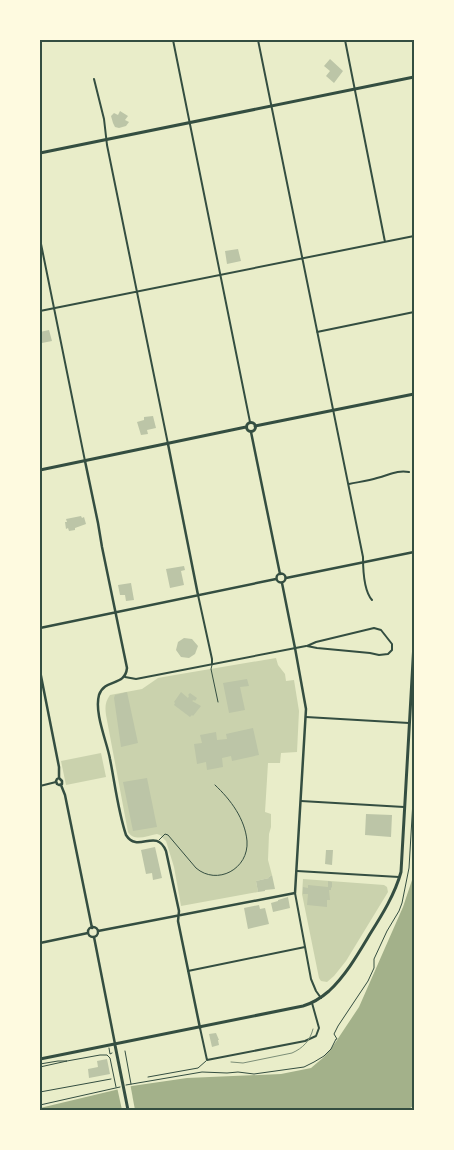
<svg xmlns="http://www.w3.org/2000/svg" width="454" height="1150" font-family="Inter,sans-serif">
<rect width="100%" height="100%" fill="#e9edc9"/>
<!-- green -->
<path fill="#cad2ad" d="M276,658L278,665L285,674L286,681L294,680L299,711L297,752L281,753L280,763H268L265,812L271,814V827L269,834L268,860L272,875L269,877V878L256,881L258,892L181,906L174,867L166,841L160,835L157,834C146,836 135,842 128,832L106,715C105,707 105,702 110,695L142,689L158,678L169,676Z
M101,753L106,777L66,785L61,761Z
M303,879L384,885L387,887L388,892L346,961L334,976L327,982L321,981L319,978L302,894Z"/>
<!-- water -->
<path fill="#a3b18a" d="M414,870V1105L408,1110H40V1108L132,1086L187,1078L281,1074L311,1068L324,1057L331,1049L359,1007L403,907L413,877Z"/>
<!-- pier -->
<path fill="#e9edc9" d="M130,1083L135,1110H122L117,1087Z"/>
<!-- building -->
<path fill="#bcc5a7" d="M330,59L343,71L334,83L326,76L330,71L324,66Z
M120,111L128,116L125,120L129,122L126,126L119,128L115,127L113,123L111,116L114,113L118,115Z
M238,249L241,261L227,264L225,251Z
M49,330L52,341L42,343L40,332Z
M153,416L156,428L147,430L148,434L141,435L137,422L144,420V417Z
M81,516L82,518L84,517L86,524L75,528V530L69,531L68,528L66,529L65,522H67L66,519Z
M184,566L185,570L181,571L184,585L170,588L166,569Z
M131,583L134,600L126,601L125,595H120L118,585Z
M184,638L192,639L198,646L195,654L189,658L181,657L176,650L178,642Z
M247,679L249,686L240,687L245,710L229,713L223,683Z
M127,692L138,743L121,747L114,698L115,695Z
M181,692L188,698L189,696L188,695L190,693L197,698L195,701L194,700L192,701L201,706L193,716L192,715L190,717L174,705L175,703L174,702Z
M253,728L259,755L232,761L231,756L222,758L223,767L207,770L206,762L197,764L194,744L202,743L200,735L216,732L217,740L227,739L226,734Z
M147,778L157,827L133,831L123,782Z
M366,814L392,815L391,837L365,835Z
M155,847L162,878L153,880L152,873L146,874L141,850Z
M326,850H333L332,865L325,864Z
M272,875L275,889L265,890V891L258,892L256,881L269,878V877Z
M328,881L332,882V888L331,887V890H329L330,900H327V907L307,905L308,894H303V887L308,888V885L328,887Z
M288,897L290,908L273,912L271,903L278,901V900Z
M259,905L260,909L265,908L269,924L248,929L244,908Z
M216,1033L219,1040H218L219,1045L212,1047L209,1034Z
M107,1059L110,1074L89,1078L88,1069L98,1067L97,1061Z"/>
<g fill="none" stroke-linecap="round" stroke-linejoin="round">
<!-- path -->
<path stroke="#344e41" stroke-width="1" d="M109,1048L110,1054L112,1053
M125,1051L131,1084
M67,1061L100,1055H107L110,1058L116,1087
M40,1064L58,1061H67L40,1067
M126,1085L202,1072L227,1073L238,1072L254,1074L304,1067L314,1062L324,1056L331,1049L336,1039H337L334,1034L338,1026L368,981L374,968V959L387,931L399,911L402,903L409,868L414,784
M40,1105L120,1087"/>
<!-- service -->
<path stroke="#344e41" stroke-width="1" d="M212,665L211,669L218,702
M159,840L165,834L168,835L196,868C217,886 249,869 247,841C245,819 231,800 215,785
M148,1077L198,1068L206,1061
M40,1092L111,1079"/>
<!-- minor -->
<path stroke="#344e41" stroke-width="2" d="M173,40L250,422
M258,40L363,557C363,569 364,591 372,600
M345,40L385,242
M94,79L104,119L107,145L168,444
M40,239L85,461
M40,311L414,236
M317,332L414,312
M349,484C358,482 368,481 377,478C390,475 396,470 409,472
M198,595L212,659V664
M374,628L381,630L392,644V650L388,654L379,655L370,653L317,648L307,646L316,642Z
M125,677L136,679L306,646
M306,717L409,723
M40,786L56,782
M301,801L404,807
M297,871L399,877
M295,893L311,979L316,991L321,998
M188,971L305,947
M200,1028L207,1060L305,1041L316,1036L319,1028L312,1003"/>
<!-- tertiary -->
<path stroke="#344e41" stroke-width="2.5" d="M251,432L280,574
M168,444L198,595
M85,461L98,523L102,547L127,668C125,687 105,678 99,695C94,713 107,742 110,759C115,784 118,811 126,835C138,854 156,827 166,851L179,911L178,921L200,1028
M276.5 578a4.5 4.5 0 1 1 9 0a4.5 4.5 0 1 1-9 0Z
M286,578L414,552
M40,628L276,579
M40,671L59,767V778L62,781V784L59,785L57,784L56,781L57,779L59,778
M61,785L65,795L92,928
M88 932a5 5 0 1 1 10 0a5 5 0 1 1-10 0Z
M98,931L295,893L306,709L295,648L282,583
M94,937L115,1044
M40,943L88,933"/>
<!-- secondary -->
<path stroke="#344e41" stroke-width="3" d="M40,153L414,77
M246.5 427a4.5 4.5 0 1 1 9 0a4.5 4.5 0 1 1-9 0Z
M255,426L414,394
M40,470L246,427
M115,1045L128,1110
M40,1059L303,1006C313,1003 321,998 329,991C346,975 358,954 370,934C382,915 395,894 401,872L414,643"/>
<!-- tram -->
<path stroke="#7c8e77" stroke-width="1" d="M231,1062L243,1063L292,1053C303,1048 310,1041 313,1029"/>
</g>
<!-- border -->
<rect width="454" height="1150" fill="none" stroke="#fefae0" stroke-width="82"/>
<rect x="41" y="41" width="372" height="1068" fill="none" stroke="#344e41" stroke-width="2"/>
</svg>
